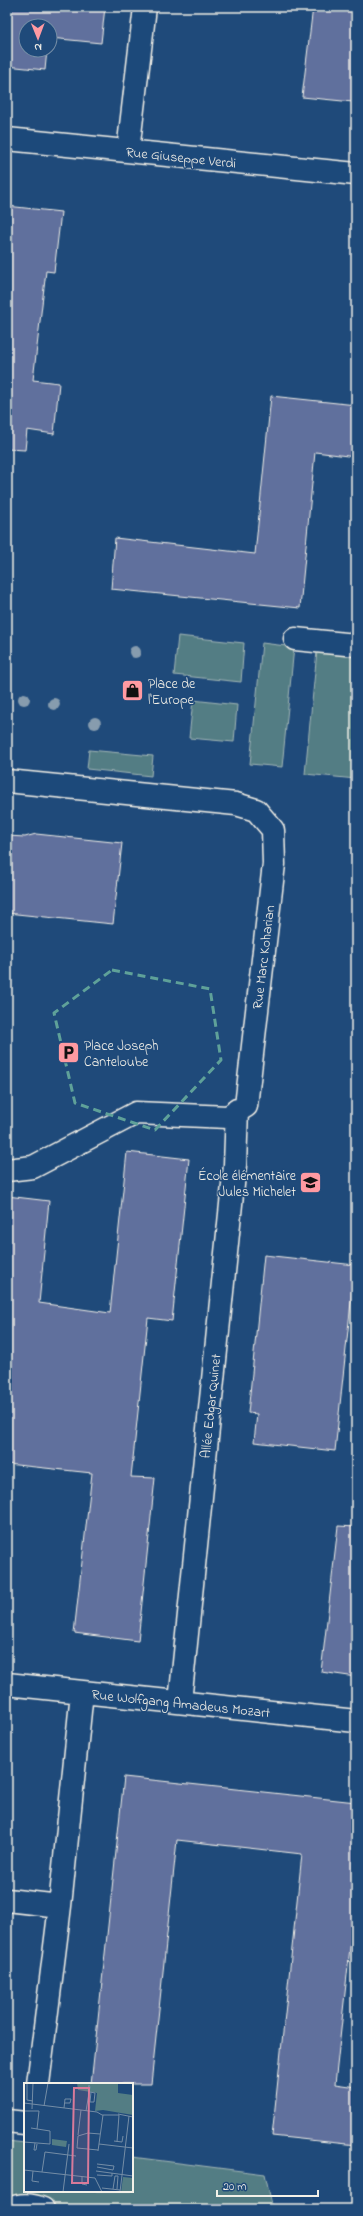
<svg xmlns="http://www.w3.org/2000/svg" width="363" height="2216" font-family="'Indie Flower',sans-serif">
<rect width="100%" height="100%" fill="#1f4a7a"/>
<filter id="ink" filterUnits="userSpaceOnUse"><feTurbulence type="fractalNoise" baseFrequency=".025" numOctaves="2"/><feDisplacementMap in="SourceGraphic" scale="8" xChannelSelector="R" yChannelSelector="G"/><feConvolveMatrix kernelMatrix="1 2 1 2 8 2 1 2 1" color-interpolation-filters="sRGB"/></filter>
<g filter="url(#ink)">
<!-- green -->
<path fill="#537d84" stroke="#a4b7b6" d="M178,636L244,643L241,682L174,675Z
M262,643L294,647L282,767L250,764Z
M317,651L356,655V779L305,774Z
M193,700L237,705L234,742L189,738Z
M89,750L153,756L151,776L87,769Z
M7,2141L25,2143V2191H132V2157L265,2174L273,2209H7Z"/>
<!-- building -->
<path fill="#606f9d" stroke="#f4f1e8" d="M7,7H105L101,43L50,38V26H26V50H47L45,70L7,66Z
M313,7H356V73L353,102L302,97Z
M7,206L61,212L54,272L46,271L33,380L59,383L54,434L27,430L25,450L7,449Z
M271,396L356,405V457L315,452L300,608L111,589L115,538L255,554Z
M36,834L122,843L113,924L7,913V836L25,837Z
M127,1152L189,1159L172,1321L148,1318L131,1477L155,1478L138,1641L74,1633L92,1473L7,1464V1196L49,1201L39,1303L110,1313Z
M264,1255L355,1265L335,1451L254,1442L257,1414L248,1413Z
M338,1526L356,1527V1677L321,1672Z
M124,1777L356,1802V1893L335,2084L356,2087V2145L272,2136L302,1854L177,1840L151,2084H91Z"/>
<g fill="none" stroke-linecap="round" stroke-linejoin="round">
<defs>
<path id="minor" d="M7,139L356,174
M128,151L145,7
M295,639L356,645
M7,781L236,804L256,810L273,830L274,864L246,1106L228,1117L136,1113L33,1167L7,1170
M7,1684L356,1721
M180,1702L235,1165L237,1110
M7,1900L60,1906
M38,2084L60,1906L82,1692
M7,2121L25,2123
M9,2209C20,2204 31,2204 43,2209"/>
</defs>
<!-- minor casing -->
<use href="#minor" stroke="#f4f1e8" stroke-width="25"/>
<!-- minor -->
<use href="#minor" stroke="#1f4a7a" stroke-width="22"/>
</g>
<!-- trees -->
<g fill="#879cae">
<circle cx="135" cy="652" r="6"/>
<circle cx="24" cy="699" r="6"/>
<circle cx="54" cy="704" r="6"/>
<circle cx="95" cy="723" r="6"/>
</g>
</g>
<!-- marked area -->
<path fill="none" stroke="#5fa199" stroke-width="3" stroke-dasharray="8 5" stroke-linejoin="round" d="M112,970L210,989L221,1060L155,1130L75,1103L54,1013Z"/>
<!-- icons -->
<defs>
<symbol id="shop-square" viewBox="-11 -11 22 22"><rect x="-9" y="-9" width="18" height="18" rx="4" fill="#ff9aa2" stroke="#1f4a7a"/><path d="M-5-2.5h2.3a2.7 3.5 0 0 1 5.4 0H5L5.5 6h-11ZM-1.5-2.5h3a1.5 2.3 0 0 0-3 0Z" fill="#111"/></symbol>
<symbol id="parking-square" viewBox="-11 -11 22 22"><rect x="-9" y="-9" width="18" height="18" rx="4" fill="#ff9aa2" stroke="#1f4a7a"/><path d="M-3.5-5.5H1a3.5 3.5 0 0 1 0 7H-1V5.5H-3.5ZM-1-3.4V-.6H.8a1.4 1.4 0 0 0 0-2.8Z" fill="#111"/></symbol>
<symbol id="school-square" viewBox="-11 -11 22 22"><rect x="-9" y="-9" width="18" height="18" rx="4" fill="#ff9aa2" stroke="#1f4a7a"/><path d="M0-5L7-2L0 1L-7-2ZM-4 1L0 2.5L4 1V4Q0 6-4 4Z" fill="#111"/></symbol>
</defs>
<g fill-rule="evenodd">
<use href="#shop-square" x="120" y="678" width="25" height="25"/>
<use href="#parking-square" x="56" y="1040" width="25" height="25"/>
<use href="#school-square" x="298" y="1170" width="25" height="25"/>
</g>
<g text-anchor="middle" stroke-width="3" stroke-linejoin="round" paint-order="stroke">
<!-- street labels -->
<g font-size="14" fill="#f4f1e8" stroke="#1f4a7a">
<text transform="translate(181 157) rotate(6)" y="5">Rue Giuseppe Verdi</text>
<text transform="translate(263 957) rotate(-83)" y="5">Rue Marc Koharian</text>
<text transform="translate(210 1406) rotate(-84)" y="5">Allée Edgar Quinet</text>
<text transform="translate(181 1703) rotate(6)" y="5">Rue Wolfgang Amadeus Mozart</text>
</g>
<!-- poi labels -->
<g font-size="14" fill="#f4f1e8" stroke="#1f4a7a" text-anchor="start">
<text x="148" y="688">Place de<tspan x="148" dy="16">l'Europe</tspan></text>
<text x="84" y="1050">Place Joseph<tspan x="84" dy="16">Canteloube</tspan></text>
<text x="296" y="1180" text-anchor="end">École élémentaire<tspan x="296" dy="16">Jules Michelet</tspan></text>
</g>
</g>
<!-- overview -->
<g transform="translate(24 2083)">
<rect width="109" height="109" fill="#1f4a7a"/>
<path d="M53,0H94V10L109,12V32L79,27L71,28L73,10L54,7ZM28,56L43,58L42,64L28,62ZM99,94L109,95V109H97Z" fill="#537d84"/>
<path fill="none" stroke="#748da6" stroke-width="1" d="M3,0V17L9,18M64,9H66L71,10L70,19H66L67,9M0,20L73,29L78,32H95M20,23L24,0M40,25L41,16H47L46,20H41M8,26L9,0M0,28H15L13,46M62,28L66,4L65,2L64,5M94,31L109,34M54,52L57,27M90,58L98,59L99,53M0,59L26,61V48L7,45M93,59L95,32M11,60L10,67H12L13,61M75,61L109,65M74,67L53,65L54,53L64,50L76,51M74,68L79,32M73,84L89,87L90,83L73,81M0,87L71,95M9,88L8,98L15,99M72,88L109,93M18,89L21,69L52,73M73,92L88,93V90M58,94V101L63,102M71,95L78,109M78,105L96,107M89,106L91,93H94L93,106M39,109L45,61M96,109L105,33"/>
<path fill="#d87a9a" fill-opacity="0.15" stroke="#d87a9a" stroke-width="2" d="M50,5H65L64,100H48Z"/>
<rect width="109" height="109" fill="none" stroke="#f4f1e8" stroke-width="2"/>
</g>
<!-- margin -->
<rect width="363" height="2216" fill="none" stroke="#1f4a7a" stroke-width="24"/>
<rect x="12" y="12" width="339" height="2192" fill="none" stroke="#f4f1e8" stroke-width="1.5" filter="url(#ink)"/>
<!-- north arrow -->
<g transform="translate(38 38) rotate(179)"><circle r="19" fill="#1f4a7a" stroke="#748da6"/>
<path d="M0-3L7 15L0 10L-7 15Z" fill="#ff9aa2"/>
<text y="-6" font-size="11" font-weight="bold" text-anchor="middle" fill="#f4f1e8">N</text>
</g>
<!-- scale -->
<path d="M217 2190v6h101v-6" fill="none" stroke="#f4f1e8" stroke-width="2"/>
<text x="223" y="2190" font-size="12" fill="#f4f1e8" stroke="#1f4a7a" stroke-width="3" paint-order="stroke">20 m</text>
</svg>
